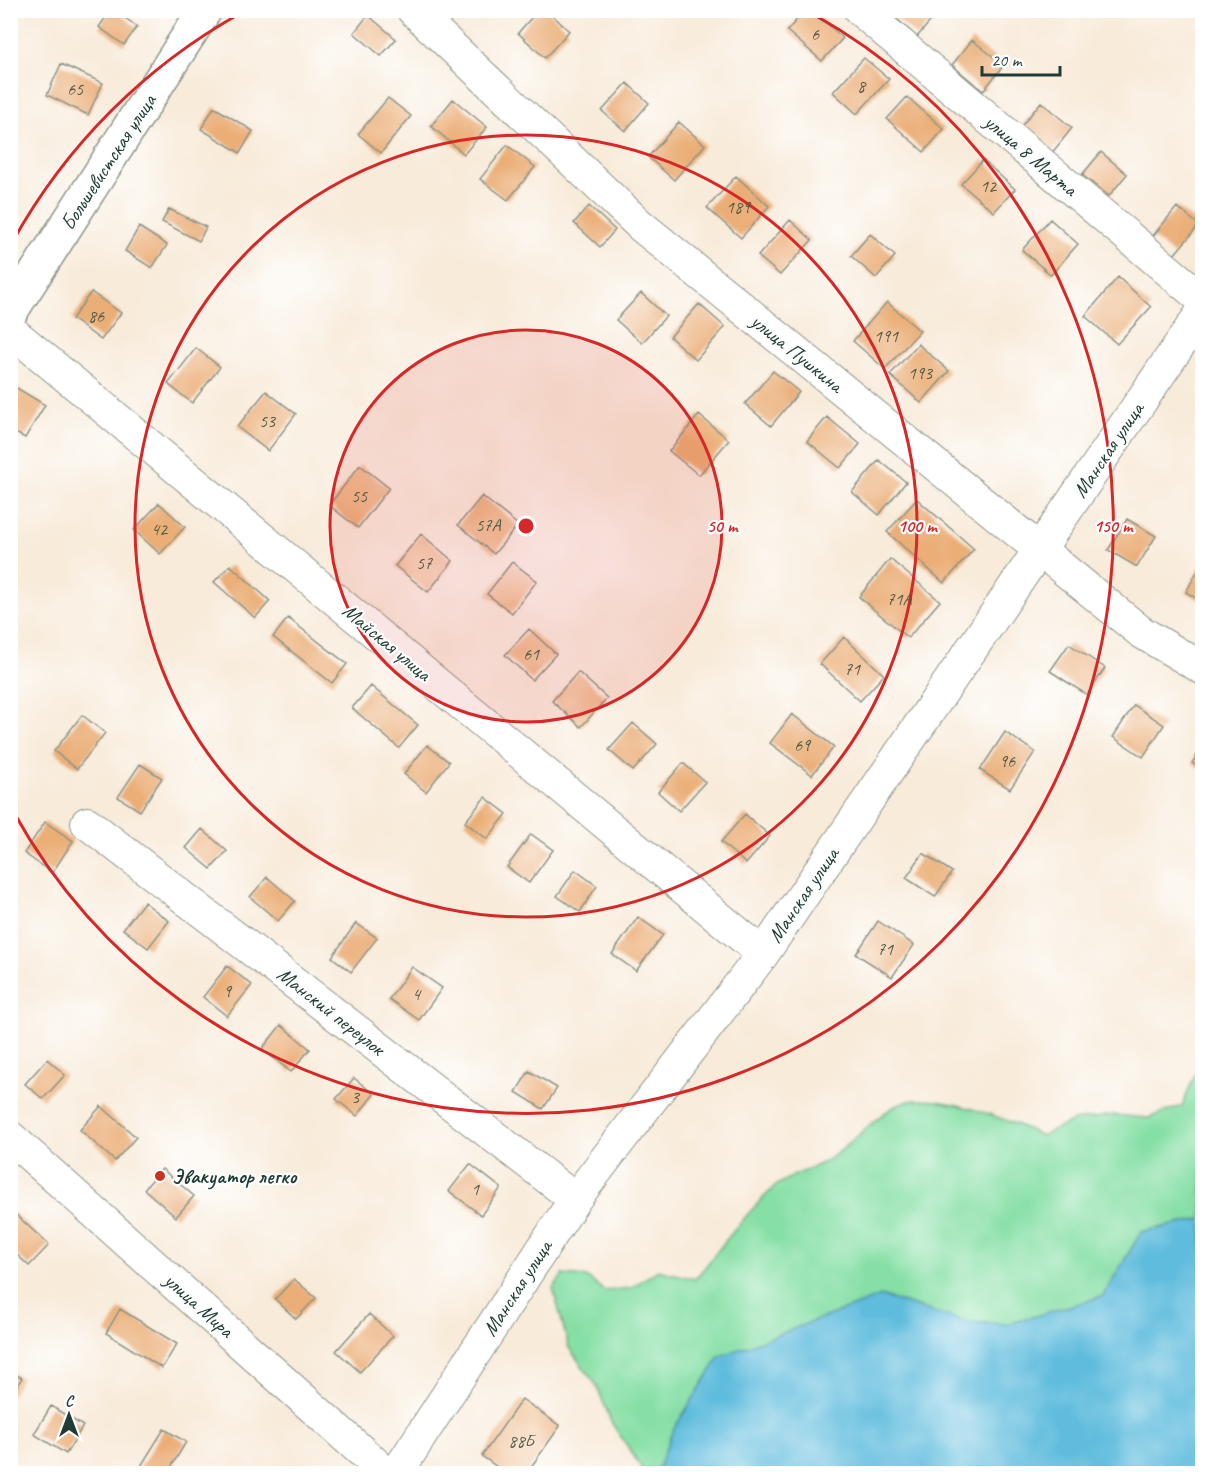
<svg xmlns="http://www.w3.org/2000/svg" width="1213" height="1484" font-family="Caveat,sans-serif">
<rect width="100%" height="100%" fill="#fff"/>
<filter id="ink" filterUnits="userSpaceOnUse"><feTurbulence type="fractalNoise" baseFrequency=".0167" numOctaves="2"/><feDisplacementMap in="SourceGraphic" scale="12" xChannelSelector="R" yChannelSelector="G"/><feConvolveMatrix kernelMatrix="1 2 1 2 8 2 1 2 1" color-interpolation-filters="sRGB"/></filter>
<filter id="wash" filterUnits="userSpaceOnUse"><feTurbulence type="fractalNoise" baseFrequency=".008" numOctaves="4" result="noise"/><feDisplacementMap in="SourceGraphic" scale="24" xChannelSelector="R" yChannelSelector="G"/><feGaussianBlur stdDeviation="1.35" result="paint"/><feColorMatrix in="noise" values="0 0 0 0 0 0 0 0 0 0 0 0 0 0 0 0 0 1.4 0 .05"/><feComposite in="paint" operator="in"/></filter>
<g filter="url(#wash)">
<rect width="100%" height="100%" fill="#f8ebda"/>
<!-- green -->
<path fill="#86dfa5" stroke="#528e6c" stroke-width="1.5" d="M1202,1072V1473H636L642,1468L611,1422L597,1386L569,1348L553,1288L563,1275L586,1277L605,1291L631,1288L658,1270L695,1279C721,1248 745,1213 776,1186C791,1174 813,1169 829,1159C853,1144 871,1119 897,1105C928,1088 1012,1120 1041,1136L1073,1121L1114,1115L1148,1118L1182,1106L1195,1075Z"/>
<!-- water -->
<path fill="#5fbcdd" stroke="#3f7c88" stroke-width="1.5" d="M1202,1219V1469L1182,1474L656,1473L673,1430L720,1356L881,1296L967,1322L1008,1324L1103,1296L1141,1232Z"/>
<g id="blocks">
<!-- building -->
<path fill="#ebae77" d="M111,10H115L137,27L124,45L99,27Z
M538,10H547L569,31L545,58L518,33Z
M805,10H812L843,38L822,61L787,31Z
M887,10H940L917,37Z
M368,15L396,39L381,56L354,33Z
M972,40L1004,65L983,91L952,65Z
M864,58L889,79L857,114L833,92Z
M61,64L103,83L88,115L47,95Z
M627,83L649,103L625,131L602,111Z
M907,97L944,129L924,152L887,119Z
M388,98L411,116L381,153L358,134Z
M453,99L487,127L464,154L431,126Z
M1041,102L1072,128L1051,154L1019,129Z
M214,107L253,131L240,153L201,129Z
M679,122L705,145L674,180L648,157Z
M507,145L535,167L508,200L480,179Z
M1101,152L1127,174L1109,196L1082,175Z
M983,160L1015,189L994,212L961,184Z
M736,176L769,206L741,238L707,208Z
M589,206L615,230L600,247L574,223Z
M1177,207L1199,225L1174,255L1152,237Z
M169,209L206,227L199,241L162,222Z
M1050,219L1078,244L1051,275L1022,250Z
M790,220L812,240L780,275L758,256Z
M139,227L167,245L152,268L125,251Z
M870,234L895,256L876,278L851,256Z
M1118,277L1151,307L1117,344L1085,316Z
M91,292L121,313L101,340L72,319Z
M641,293L666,316L642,343L616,320Z
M887,302L920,331L885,369L853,341Z
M699,304L725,327L696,360L670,337Z
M918,344L949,371L921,403L890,375Z
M196,348L220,367L192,403L168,384Z
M773,371L799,392L771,426L745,404Z
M10,384L45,405L25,438L10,430Z
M266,391L296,414L268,451L237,427Z
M699,415L729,440L699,475L669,451Z
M827,417L860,444L840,468L807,441Z
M879,460L906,482L879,515L852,492Z
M360,465L389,488L358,528L329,505Z
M482,496L518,525L494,554L458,525Z
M917,499L974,549L944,583L887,532Z
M159,503L185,527L160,554L134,530Z
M1127,519L1156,536L1137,567L1108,550Z
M421,534L453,561L428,592L395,566Z
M890,559L940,601L908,638L859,597Z
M512,562L537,581L512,613L487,594Z
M1202,563V602L1186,592Z
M230,565L270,601L255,618L214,582Z
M288,618L347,664L332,683L273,637Z
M529,629L556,654L532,680L505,655Z
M844,637L884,675L860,701L820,664Z
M1069,644L1105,668L1087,695L1050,671Z
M578,672L607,698L581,727L552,701Z
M371,686L418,725L399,748L352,708Z
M1134,705L1164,725L1143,757L1113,737Z
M792,714L834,747L812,775L770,743Z
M82,715L105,733L77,769L54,751Z
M633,723L657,744L633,771L609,750Z
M1005,732L1035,752L1010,789L980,770Z
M427,745L449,762L426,792L404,774Z
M1202,747V770L1192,763Z
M683,763L705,782L679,811L658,792Z
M140,764L162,778L140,811L118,797Z
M485,797L507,814L487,839L465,822Z
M745,814L770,836L746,864L721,842Z
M45,822L73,841L52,873L24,853Z
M202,829L227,851L211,869L186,848Z
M531,834L553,850L529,883L507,867Z
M923,853L952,872L935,897L906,878Z
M575,870L597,886L580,912L557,896Z
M267,877L295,901L278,921L250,897Z
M144,902L169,921L148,948L123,929Z
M638,917L663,935L636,971L612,954Z
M878,921L914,945L892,977L856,954Z
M356,923L377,938L351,972L332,957Z
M227,966L252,985L227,1016L203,997Z
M412,967L442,988L419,1020L389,999Z
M281,1025L310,1049L291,1072L262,1049Z
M47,1059L65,1075L43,1099L25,1084Z
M529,1071L557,1088L543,1109L516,1092Z
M354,1078L374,1094L357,1116L336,1099Z
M101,1106L136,1137L115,1161L80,1130Z
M470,1164L501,1188L481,1215L449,1191Z
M162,1169L194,1196L176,1217L144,1189Z
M12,1211L49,1245L29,1266L10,1248Z
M294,1279L316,1298L296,1319L275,1299Z
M120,1309L177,1344L162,1368L106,1333Z
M369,1314L393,1336L360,1372L336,1351Z
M10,1371L22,1378L10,1397Z
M522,1399L560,1426L526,1474H507L482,1456Z
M51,1406L83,1426L66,1454L34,1434Z
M164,1429L186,1442L167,1474H136Z"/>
</g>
</g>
<g filter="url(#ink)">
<use href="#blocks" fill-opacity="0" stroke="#8c9487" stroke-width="1.5"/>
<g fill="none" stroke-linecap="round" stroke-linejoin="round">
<defs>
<path id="minor" d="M413,10L640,225L1141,632L1202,668
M860,10L1202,299
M10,330L763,954
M87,823L575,1199
M10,1137L387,1474
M396,1474L575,1199L763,954L1202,312"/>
<path id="tertiary" d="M10,313L205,10"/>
</defs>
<!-- minor casing -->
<use href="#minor" stroke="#8c9487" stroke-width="34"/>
<!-- tertiary casing -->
<use href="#tertiary" stroke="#8c9487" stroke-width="36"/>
<!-- minor -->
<use href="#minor" stroke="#fff" stroke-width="32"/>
<!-- tertiary -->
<use href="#tertiary" stroke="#fff" stroke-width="33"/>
</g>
</g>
<!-- distance rings -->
<circle cx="526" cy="526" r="196" fill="#d62828" fill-opacity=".12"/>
<g fill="none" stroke="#d62828" stroke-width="3">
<circle cx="526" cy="526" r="196"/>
<circle cx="526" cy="526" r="391"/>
<path d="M13 241A587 587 0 0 1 241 13M811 13A587 587 0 1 1 13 811"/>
</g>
<!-- markers -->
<circle fill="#c8321e" stroke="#fff" stroke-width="2" cx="160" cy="1176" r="6"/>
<g text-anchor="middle" stroke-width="4.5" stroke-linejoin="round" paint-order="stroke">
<!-- number labels -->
<g font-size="18" fill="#525945">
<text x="815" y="40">6</text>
<text x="861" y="92">8</text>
<text x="75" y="95">65</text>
<text x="988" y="192">12</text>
<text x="738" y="213">189</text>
<text x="96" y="322">86</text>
<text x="886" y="342">191</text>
<text x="920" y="379">193</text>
<text x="267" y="427">53</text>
<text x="359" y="502">55</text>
<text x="488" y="531">57А</text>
<text x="159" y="535">42</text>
<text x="424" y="569">57</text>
<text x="899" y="605">71А</text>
<text x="531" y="660">61</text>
<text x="852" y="675">71</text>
<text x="802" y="751">69</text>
<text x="1007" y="767">96</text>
<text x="885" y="955">71</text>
<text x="227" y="997">9</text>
<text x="416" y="1000">4</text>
<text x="355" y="1103">3</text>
<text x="475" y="1195">1</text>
<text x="521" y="1447">88Б</text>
</g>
<!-- street labels -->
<g font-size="21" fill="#1f3d34" stroke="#fff">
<text transform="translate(1031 155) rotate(40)" y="7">улица 8 Марта</text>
<text transform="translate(108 162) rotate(-57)" y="7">Большевистская улица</text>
<text transform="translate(797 353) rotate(39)" y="7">улица Пушкина</text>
<text transform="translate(1108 450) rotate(-56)" y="7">Манская улица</text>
<text transform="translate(387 642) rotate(40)" y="7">Майская улица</text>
<text transform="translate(803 895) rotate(-56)" y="7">Манская улица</text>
<text transform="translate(331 1011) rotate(38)" y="7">Манский переулок</text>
<text transform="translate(517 1288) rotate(-57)" y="7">Манская улица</text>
<text transform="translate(199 1305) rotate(42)" y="7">улица Мира</text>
</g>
<!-- poi labels -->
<g font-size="21" font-weight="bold" fill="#1f3d34" stroke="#fff" text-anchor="start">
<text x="172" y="1183">Эвакуатор легко</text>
</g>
</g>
<circle cx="526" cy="526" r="9" fill="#d62828" stroke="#fff" stroke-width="3"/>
<g font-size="18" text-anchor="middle" font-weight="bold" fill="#d62828" stroke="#fff" stroke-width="4.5" stroke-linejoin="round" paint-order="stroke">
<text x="722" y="532">50 m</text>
<text x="917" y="532">100 m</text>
<text x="1113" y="532">150 m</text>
</g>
<!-- margin -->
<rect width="1213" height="1484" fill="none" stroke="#fff" stroke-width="36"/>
<!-- north arrow -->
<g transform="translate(69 1415)" stroke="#ffffff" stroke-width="4.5" paint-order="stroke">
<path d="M0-4.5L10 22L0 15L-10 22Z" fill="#1f3d34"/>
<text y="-9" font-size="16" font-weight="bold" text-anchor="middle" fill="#1f3d34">С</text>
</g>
<!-- scale -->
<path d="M982 66v9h78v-9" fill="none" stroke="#1f3d34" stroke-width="3"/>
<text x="991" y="66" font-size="18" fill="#1f3d34" stroke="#ffffff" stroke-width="4.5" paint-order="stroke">20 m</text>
</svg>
